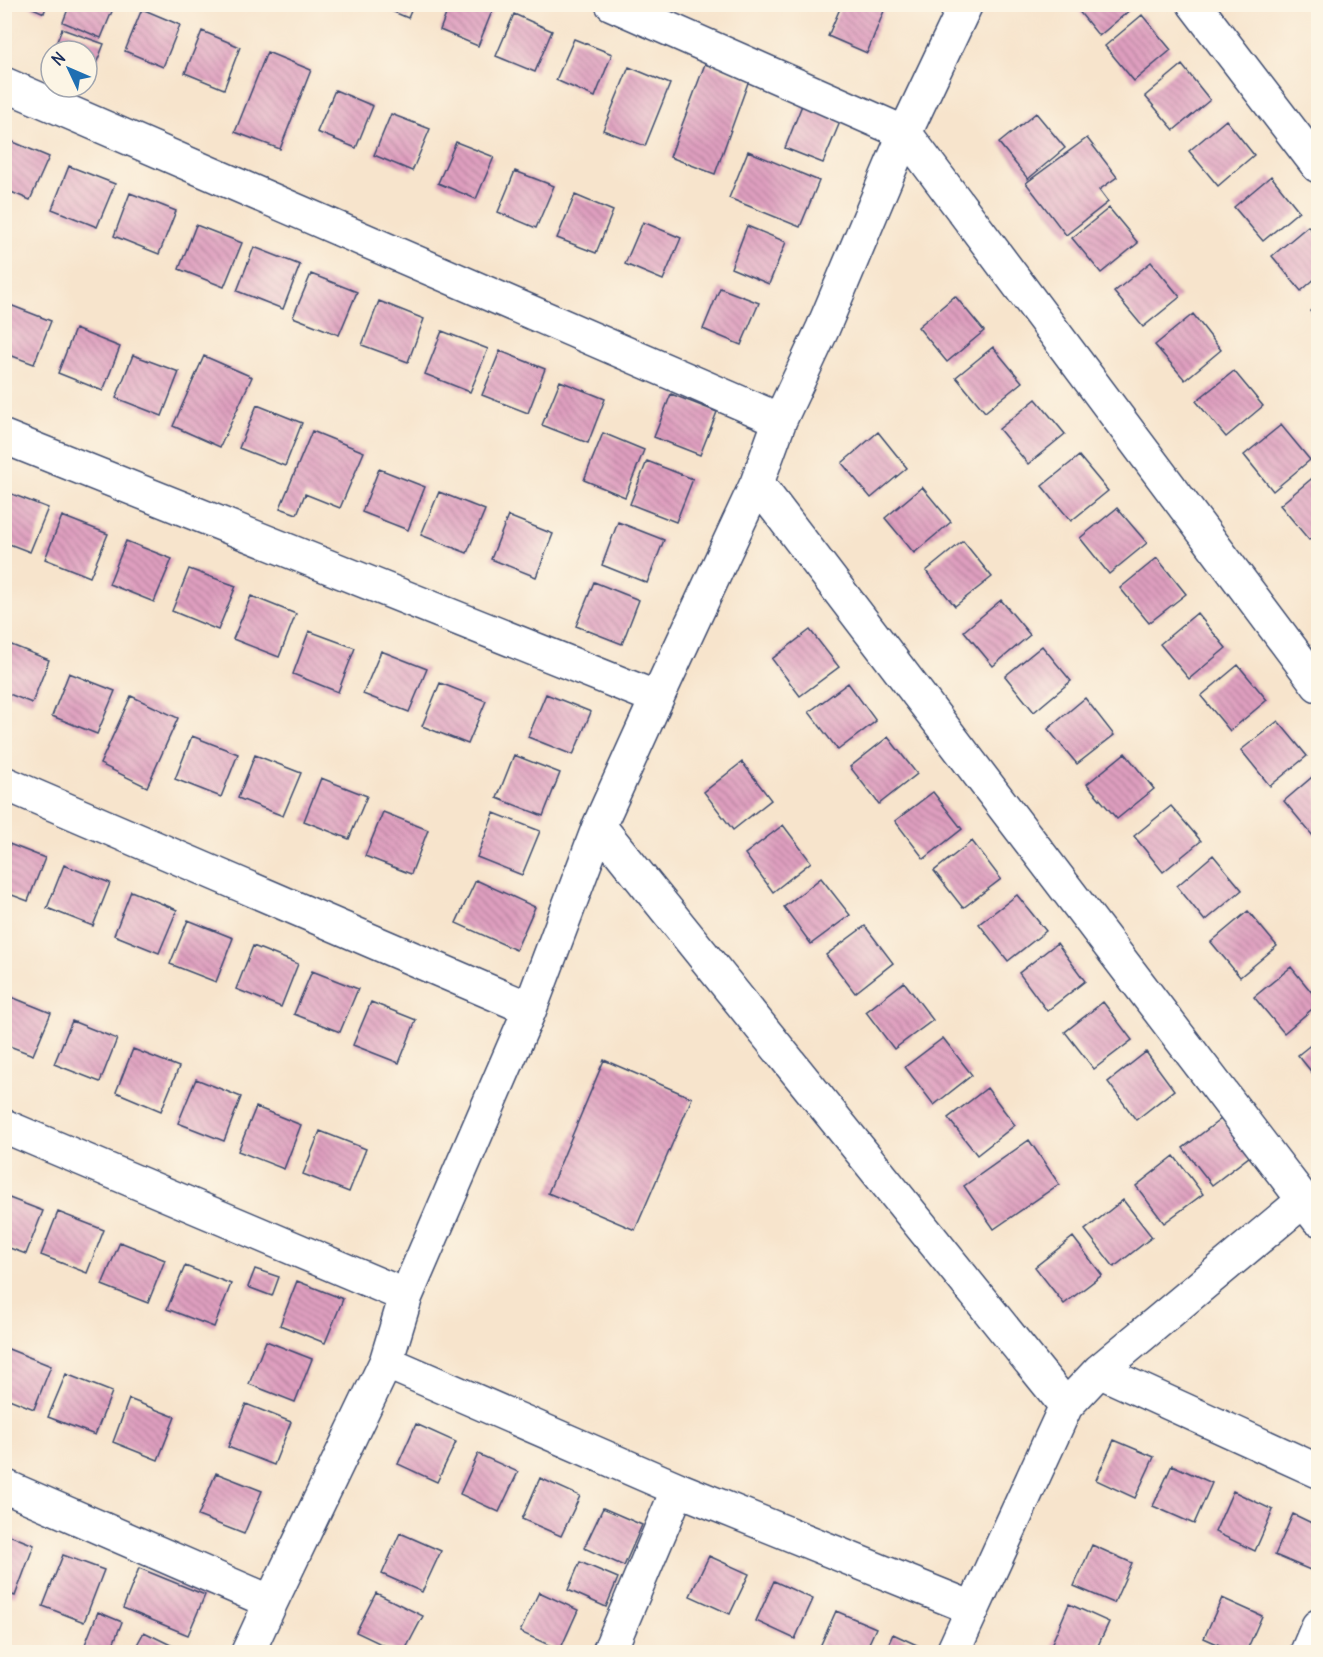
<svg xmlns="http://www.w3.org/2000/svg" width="1323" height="1657" font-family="Delius,sans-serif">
<defs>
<pattern id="building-back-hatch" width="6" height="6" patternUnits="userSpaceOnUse" patternTransform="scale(1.5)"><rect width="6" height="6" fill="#df9fbf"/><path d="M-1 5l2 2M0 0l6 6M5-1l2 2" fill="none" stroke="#b4829e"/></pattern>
</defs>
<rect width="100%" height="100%" fill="#fcf5e5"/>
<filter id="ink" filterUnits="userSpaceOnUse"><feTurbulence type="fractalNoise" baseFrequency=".0167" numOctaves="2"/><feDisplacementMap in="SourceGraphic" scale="12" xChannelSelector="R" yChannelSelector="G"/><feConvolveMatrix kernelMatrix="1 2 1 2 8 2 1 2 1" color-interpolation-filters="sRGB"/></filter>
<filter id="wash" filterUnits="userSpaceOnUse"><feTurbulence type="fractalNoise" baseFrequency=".008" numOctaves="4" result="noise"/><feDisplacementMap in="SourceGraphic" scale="24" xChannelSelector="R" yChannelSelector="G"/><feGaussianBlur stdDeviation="1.35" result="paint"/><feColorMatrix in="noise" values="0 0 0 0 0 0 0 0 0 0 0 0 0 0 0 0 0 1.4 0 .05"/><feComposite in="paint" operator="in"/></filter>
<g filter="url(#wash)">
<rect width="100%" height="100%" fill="#f7e4cc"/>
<g id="blocks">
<!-- building -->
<path fill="url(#building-back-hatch)" d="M24,4H47L44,13Z
M70,4H115L101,38L63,22Z
M375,4H414L408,18Z
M450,4H495L478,46L440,30Z
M842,4H869L884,11L867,53L828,36Z
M1073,4H1137L1099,36Z
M142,9L180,25L163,67L125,51Z
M514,14L552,31L535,72L496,56Z
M1142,15L1171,50L1134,81L1105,46Z
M62,29L104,44L94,69L87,66V51H53Z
M202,31L240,47L224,89L185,73Z
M574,39L612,54L595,97L556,80Z
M267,52L311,70L280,149L235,132Z
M705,64L749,80L715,174L670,157Z
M1182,65L1210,100L1174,130L1145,96Z
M629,67L670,84L645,146L603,130Z
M335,90L373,106L356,148L317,132Z
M802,105L840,122L823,163L785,148Z
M1036,113L1065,148L1028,179L999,143Z
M391,114L430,129L412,171L374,155Z
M1226,120L1254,155L1218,186L1189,151Z
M1087,138L1117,177L1099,190L1108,202L1066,235L1026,183Z
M6,139L49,157L30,200L4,189V143Z
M456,142L494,157L476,199L438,183Z
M748,151L819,181L800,227L729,198Z
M69,166L115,184L97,227L52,209Z
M515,171L554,186L536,228L498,212Z
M1271,176L1299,211L1263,241L1234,207Z
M130,193L176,211L159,254L114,236Z
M575,195L613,211L596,253L557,238Z
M1109,208L1138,243L1101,273L1072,238Z
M643,222L681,238L663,280L625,264Z
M196,225L242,243L224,287L179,269Z
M747,226L786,242L769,284L731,268Z
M1308,226L1318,238V276L1301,291L1272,256Z
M254,247L300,265L283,309L237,291Z
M1151,262L1180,297L1143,327L1114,292Z
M311,274L357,292L339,335L293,317Z
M720,288L759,303L741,345L703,329Z
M955,296L984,331L947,362L918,327Z
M379,301L424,319L408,362L362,345Z
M5,303L51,321L34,364L4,353Z
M1318,304V321L1310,311Z
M1193,314L1221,350L1185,380L1155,345Z
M75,329L120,347L103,391L58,373Z
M442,331L488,349L470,392L425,374Z
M993,347L1022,382L985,412L956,377Z
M500,351L545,369L528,413L482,395Z
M133,355L179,372L162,416L116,398Z
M204,356L252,377L220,447L173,426Z
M1234,371L1263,406L1226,437L1196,401Z
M560,381L605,399L588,443L542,425Z
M671,394L717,412L700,455L654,437Z
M1036,399L1065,434L1028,464L999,429Z
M257,405L302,423L285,466L239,448Z
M1281,425L1310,460L1273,491L1244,455Z
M312,431L364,452L340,508L305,494L297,514L280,508Z
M878,432L907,468L871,498L842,463Z
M603,433L644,450L625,497L584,480Z
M1079,456L1108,491L1071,521L1042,486Z
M647,461L693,479L676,522L630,504Z
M379,469L425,487L408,530L362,512Z
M1316,475L1318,477V532L1309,540L1280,505Z
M922,487L951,522L914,553L885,518Z
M4,491L48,508L30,552L4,542Z
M439,492L485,510L467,553L421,535Z
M1117,508L1147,543L1109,574L1080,538Z
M62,516L108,534L90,577L45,559Z
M508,516L553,534L536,577L491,559Z
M618,522L664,540L647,583L602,565Z
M126,541L172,559L154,602L109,584Z
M963,541L992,577L955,606L926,571Z
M1157,558L1186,594L1149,623L1120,588Z
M189,569L236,586L218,630L172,611Z
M594,582L639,600L622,644L576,626Z
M251,596L296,614L279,657L233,639Z
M1001,600L1030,635L993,666L964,631Z
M1197,613L1226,648L1189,679L1160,644Z
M810,630L839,667L800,696L772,659Z
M309,631L355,648L338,692L293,674Z
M4,642L49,660L32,703L4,692Z
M1042,646L1071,681L1034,712L1005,676Z
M381,651L427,669L409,712L363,694Z
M1238,665L1267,700L1230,731L1201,696Z
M69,673L115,691L97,734L52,716Z
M440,683L486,701L468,744L422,726Z
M848,683L876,721L838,750L809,712Z
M546,694L591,712L573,755L528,737Z
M131,696L178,718L147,787L100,764Z
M1085,698L1114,735L1077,764L1048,729Z
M1278,721L1307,756L1270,786L1241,750Z
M192,736L238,754L221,797L175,779Z
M888,737L917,774L879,804L850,767Z
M1125,753L1154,789L1117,819L1087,784Z
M255,755L301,773L283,816L238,798Z
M514,755L560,773L543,816L497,798Z
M742,762L771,800L733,830L704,792Z
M1318,772V831L1313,836L1284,801Z
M321,778L367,796L349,839L304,821Z
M933,792L962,829L924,859L895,821Z
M1171,806L1201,841L1163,872L1134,836Z
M383,812L428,830L411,874L365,856Z
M494,813L540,831L522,875L477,857Z
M783,825L811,862L773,892L745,854Z
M972,841L1001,879L963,908L934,871Z
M4,842L45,858L28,901L4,892Z
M1213,855L1242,890L1205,921L1177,886Z
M64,865L110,883L93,926L47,908Z
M821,878L850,915L811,944L784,907Z
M476,880L535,907L516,950L456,923Z
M131,891L177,910L159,953L114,935Z
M1017,895L1046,931L1008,961L979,924Z
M1248,911L1277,946L1240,977L1211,942Z
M188,920L233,938L216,982L170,964Z
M865,926L893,963L855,993L826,955Z
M1057,943L1085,981L1047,1011L1019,973Z
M253,946L298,964L281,1007L236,989Z
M1291,967L1318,1000V1004L1284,1033L1254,997Z
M312,971L358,989L340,1032L294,1014Z
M904,982L933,1020L894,1049L866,1012Z
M4,994L51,1013L33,1055L4,1044Z
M371,1002L416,1020L399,1063L353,1045Z
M1103,1002L1132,1040L1094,1069L1065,1032Z
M72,1021L117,1039L100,1082L54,1064Z
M943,1038L972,1075L934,1105L905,1067Z
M1318,1039V1080L1298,1055Z
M133,1049L179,1067L161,1111L116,1092Z
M1146,1052L1174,1090L1136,1120L1108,1082Z
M604,1060L692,1098L635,1230L548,1193Z
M196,1079L241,1097L224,1141L178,1123Z
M987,1088L1015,1125L977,1155L948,1118Z
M256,1107L301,1125L284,1169L238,1151Z
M1221,1119L1250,1156L1212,1185L1183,1148Z
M320,1131L366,1149L349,1192L303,1174Z
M1029,1140L1059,1184L994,1229L964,1186Z
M1174,1156L1203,1194L1164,1223L1136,1186Z
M4,1196L43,1211L26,1254L4,1246Z
M1123,1200L1152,1237L1114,1267L1085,1230Z
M58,1212L104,1230L87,1273L41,1255Z
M1073,1237L1102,1275L1064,1304L1035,1267Z
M120,1242L165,1260L148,1303L102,1285Z
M185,1266L231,1284L214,1327L167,1309Z
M255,1269L279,1277L272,1296L248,1287Z
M297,1281L343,1299L325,1343L280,1325Z
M266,1341L312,1359L295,1402L249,1384Z
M6,1348L51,1366L34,1409L4,1397V1351Z
M66,1374L112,1392L95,1435L48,1417Z
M129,1399L175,1417L158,1460L113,1442Z
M246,1404L291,1422L274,1465L228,1447Z
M416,1424L456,1442L437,1482L398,1464Z
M1114,1440L1154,1457L1135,1498L1096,1480Z
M478,1454L518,1472L499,1512L460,1494Z
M1172,1465L1212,1483L1194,1524L1153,1506Z
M216,1473L262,1491L244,1534L198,1516Z
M540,1478L580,1496L561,1536L522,1519Z
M1233,1491L1273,1510L1255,1551L1215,1532Z
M603,1508L642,1525L624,1566L584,1548Z
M1293,1514L1318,1526V1564L1315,1572L1275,1555Z
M4,1533L34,1545L15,1596L4,1592Z
M400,1533L441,1551L422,1592L382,1574Z
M1092,1545L1132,1563L1114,1603L1074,1586Z
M63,1555L104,1570L84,1622L43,1606Z
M709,1556L749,1574L730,1614L690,1596Z
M580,1562L618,1578L606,1607L568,1590Z
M139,1568L205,1595L188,1635L123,1608Z
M774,1581L813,1599L795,1639L756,1621Z
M539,1592L578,1610L560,1650L520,1632Z
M376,1593L423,1616L404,1652H398L356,1632Z
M1222,1598L1262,1616L1246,1652H1235L1204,1638Z
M1069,1604L1109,1622L1095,1652H1069L1051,1645Z
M836,1611L876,1628L865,1652H821L818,1651Z
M98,1612L122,1622L110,1652H82Z
M144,1632L185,1652H133Z
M893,1634L932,1652H885Z"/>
</g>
</g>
<g filter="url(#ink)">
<use href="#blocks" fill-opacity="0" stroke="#3c4a6e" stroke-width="1.5"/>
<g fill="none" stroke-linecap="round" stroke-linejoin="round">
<defs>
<path id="minor" d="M612,4L905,133L1318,685
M1194,4L1318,166
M4,84L780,420
M4,437L657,698
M757,483L1318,1219
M4,783L530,1009
M599,826L1066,1406
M4,1126L406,1296
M386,1362L678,1489L972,1608
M1099,1371L1318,1471
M4,1486L271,1602
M248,1652L271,1602L386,1362L406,1296L530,1009L599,826L657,698L757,483L780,420L823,328L905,133L966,4
M609,1652L678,1489
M953,1652L1066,1406L1099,1371L1304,1200
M1307,1652L1318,1626"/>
</defs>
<!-- minor casing -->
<use href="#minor" stroke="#3c4a6e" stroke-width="36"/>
<!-- minor -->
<use href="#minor" stroke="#fff" stroke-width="33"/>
</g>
</g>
<!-- margin -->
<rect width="1323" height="1657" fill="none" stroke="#fcf5e5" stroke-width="24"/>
<!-- north arrow -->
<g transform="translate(69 69) rotate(314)"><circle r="28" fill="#fcf5e5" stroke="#a2a6af" stroke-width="1.5"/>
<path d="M0-4.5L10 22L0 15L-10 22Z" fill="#1f6fb2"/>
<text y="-9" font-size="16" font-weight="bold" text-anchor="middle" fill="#1b2f5e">N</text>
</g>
</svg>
